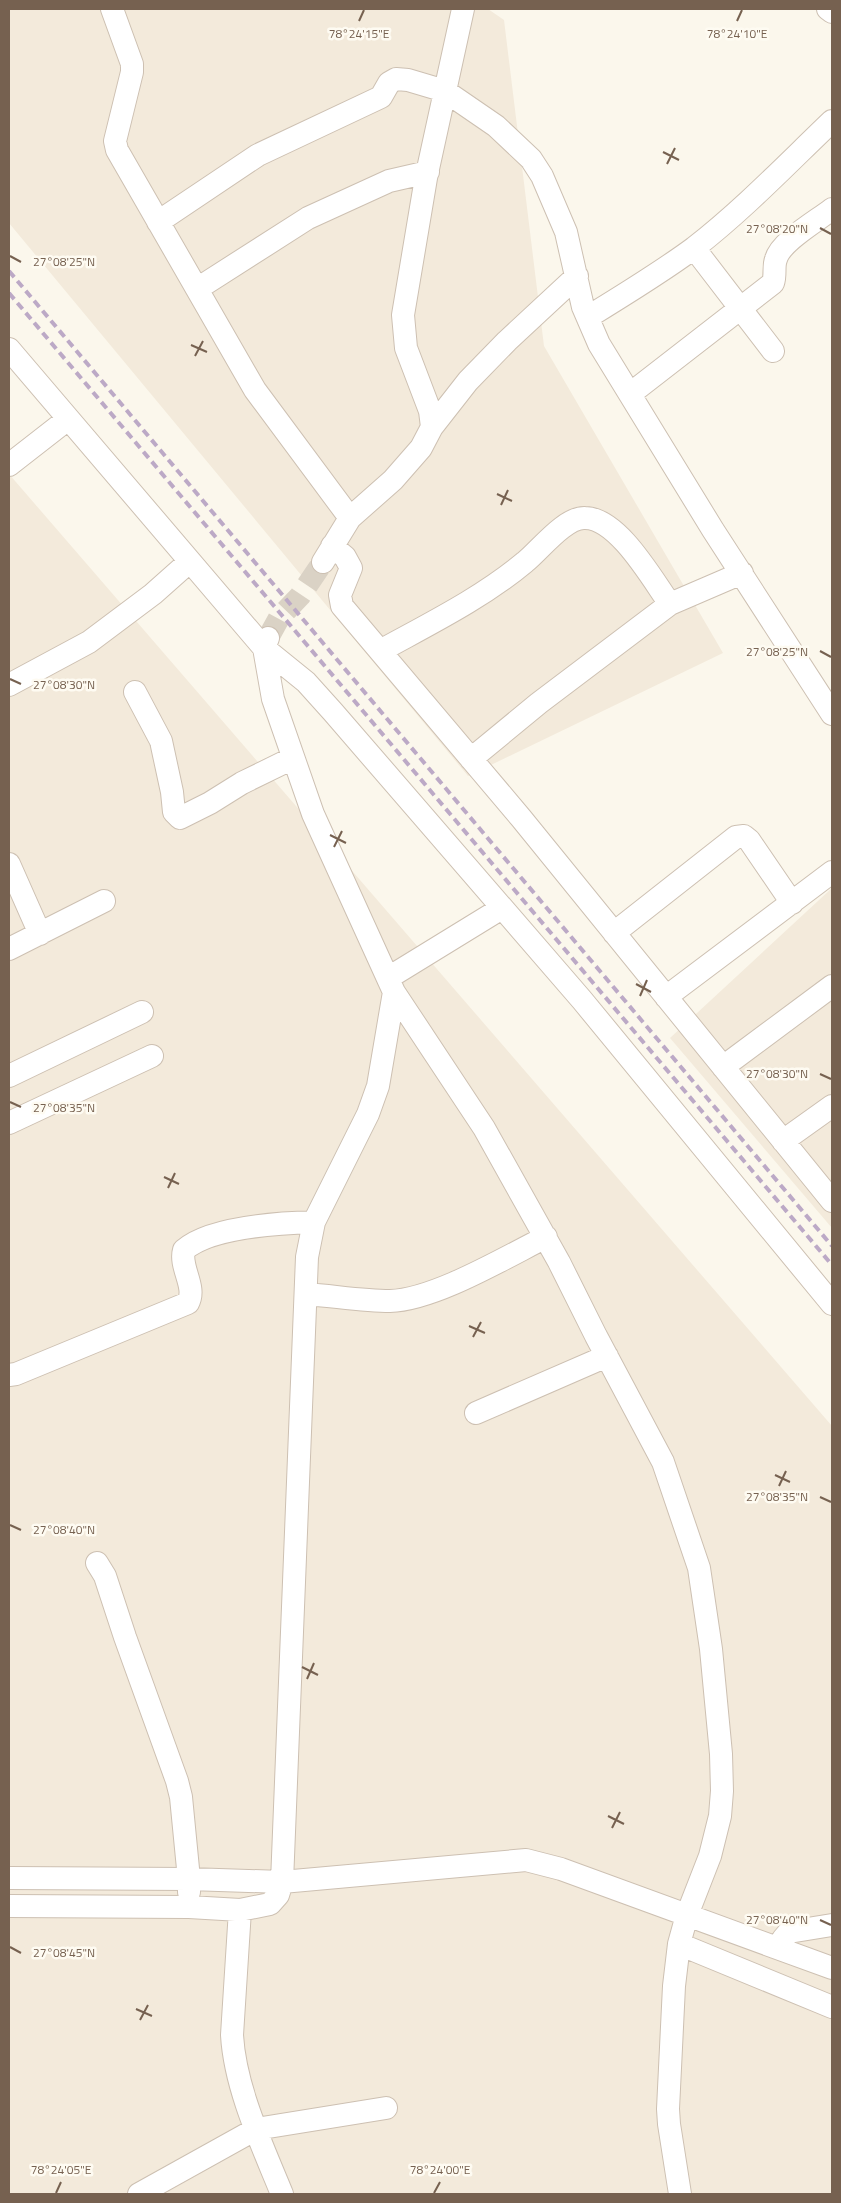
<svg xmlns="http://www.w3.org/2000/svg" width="841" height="2203" font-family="'Titillium Web',sans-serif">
<rect width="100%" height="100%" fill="#fbf7ec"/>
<!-- residential -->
<path fill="#f3eadb" d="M9,9H488L504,20L544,346L723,653L468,776L9,223Z
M9,474L832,1426V2194H9Z
M832,888V1228L670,1038Z"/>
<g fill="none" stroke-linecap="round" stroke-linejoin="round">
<!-- minor-tunnel -->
<path stroke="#dad2c5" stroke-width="22" stroke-dasharray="22 11" stroke-linecap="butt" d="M268,638L279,618L300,596L323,562"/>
<defs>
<path id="minor" d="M112,9L132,64V72L115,141L117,150L255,390L350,518
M828,9L832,12
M158,222L258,155L381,97L389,83L396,79L408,80L445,91L496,126L531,159L542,176L566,232L583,307L599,344L713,530L832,714
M694,248L773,351
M197,289L308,218L389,181L428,172
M588,317C624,295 660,273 694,248C743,210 787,164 832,121
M9,349L264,648L306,682L333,712L582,1000L832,1304
M630,394L773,283C776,274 773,267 776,259C781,241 817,221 832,209
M432,427L468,381L507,341L577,276
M9,465L68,419
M332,546L345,557L351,568L340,595L342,606L521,818L832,1201
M323,562L350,518L393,480L421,448L432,427L430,411L406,348L403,315L426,178L463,9
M268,638L264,648L273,699L313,814L394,992L484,1128L559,1262L596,1336L663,1462L699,1568L711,1649L721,1754L722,1791L720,1816L710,1856L687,1915L679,1944L674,1986L668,2109L669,2124L680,2194
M380,651C429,624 482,598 525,562C540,550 565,517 585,518C618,518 652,579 670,604
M9,685L89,642L153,594L189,562
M135,692L161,741L172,792L174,812L180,818L210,803L242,783L293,758
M471,759L539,703L670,604L742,573
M9,864L40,934
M614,933L736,837L744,836L749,840L792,903
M9,949L104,901
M388,978L502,908
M666,997L832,872
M723,1067L832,986
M9,1076L142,1012
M9,1123L152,1056
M783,1141L832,1106
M306,1294C334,1296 363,1301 390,1301C434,1300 506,1257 546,1237
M9,1375L16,1374L188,1303C197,1287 179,1267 184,1250C210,1227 280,1223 314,1222
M476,1413L607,1356
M97,1563L105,1576L125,1637L177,1781L181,1797L189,1879L282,1882L526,1860L561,1869L832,1968
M9,1878L189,1879V1892
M9,1906L189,1907L240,1910L270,1904L278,1895L282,1882L307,1257L314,1222L368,1114L378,1086L394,992
M240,1910L232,2035C235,2088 262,2145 282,2194
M679,1944L832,2007
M782,1949L783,1939L789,1932L832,1925
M139,2194L256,2129L386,2108"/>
</defs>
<!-- minor casing -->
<use href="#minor" stroke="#cdc0b2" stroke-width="24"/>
<!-- minor -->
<use href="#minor" stroke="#fff" stroke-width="22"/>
<!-- rail -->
<path stroke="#bca9c6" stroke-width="4" stroke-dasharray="8 5" stroke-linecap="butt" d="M9,271L832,1246
M9,293L832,1265"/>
</g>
<!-- ticks -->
<path fill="none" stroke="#766150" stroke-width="2" d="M359,21L364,10M737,21L742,10M663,152L679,160M667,164L675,148M820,228L831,234M10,256L21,262M191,345L207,352M195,356L203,341M497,494L512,501M501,505L508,490M820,651L831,657M10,679L21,684M330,835L346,843M334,847L342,831M636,984L651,992M640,996L647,980M820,1074L831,1079M10,1102L21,1107M164,1177L179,1184M168,1188L175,1173M469,1326L485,1333M473,1337L481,1322M775,1475L790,1482M779,1486L786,1471M820,1497L831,1502M10,1525L21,1530M302,1667L318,1675M307,1679L314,1663M608,1816L624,1824M612,1828L620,1812M820,1920L831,1925M10,1947L21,1953M136,2009L152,2016M140,2020L148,2005M56,2193L61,2182M434,2193L440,2182"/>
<g font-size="12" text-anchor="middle" fill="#766150" stroke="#fefbf2" stroke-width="5" stroke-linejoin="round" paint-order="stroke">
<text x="359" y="38">78°24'15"E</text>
<text x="737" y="38">78°24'10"E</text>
<text x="777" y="233">27°08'20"N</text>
<text x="64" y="266">27°08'25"N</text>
<text x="777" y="656">27°08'25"N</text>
<text x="64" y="689">27°08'30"N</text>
<text x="777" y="1078">27°08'30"N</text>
<text x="64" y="1112">27°08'35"N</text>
<text x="777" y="1501">27°08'35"N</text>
<text x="64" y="1534">27°08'40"N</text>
<text x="777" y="1924">27°08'40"N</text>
<text x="64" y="1957">27°08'45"N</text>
<text x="61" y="2174">78°24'05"E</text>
<text x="440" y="2174">78°24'00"E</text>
</g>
<!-- border -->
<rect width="841" height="2203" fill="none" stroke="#766150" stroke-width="20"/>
</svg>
